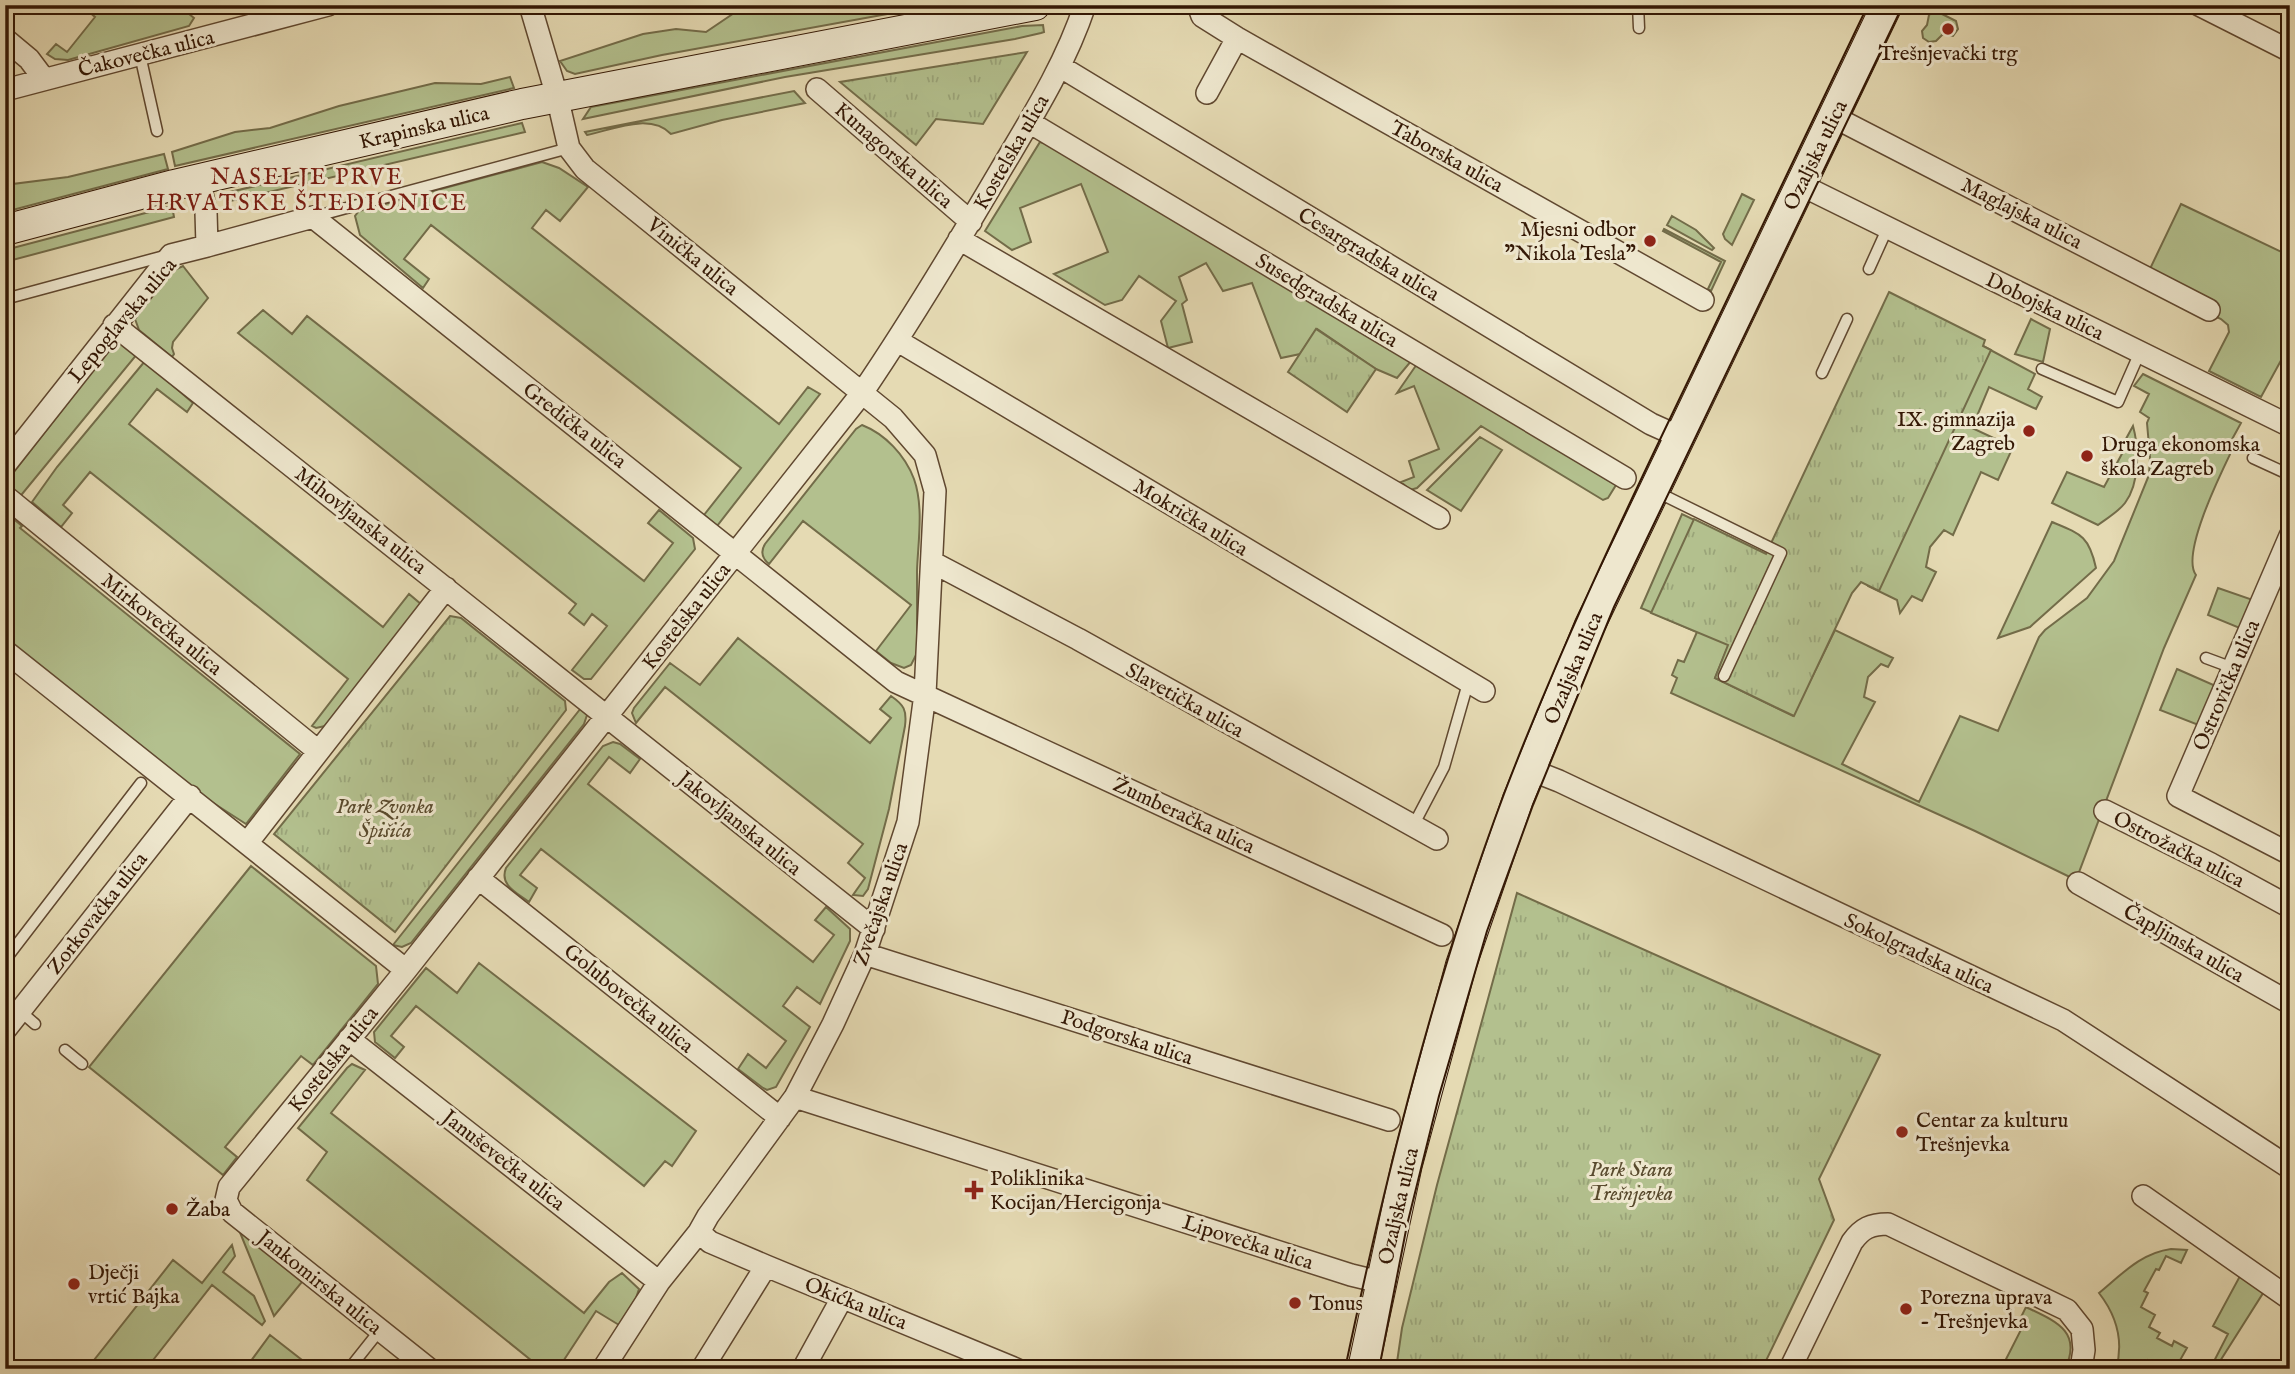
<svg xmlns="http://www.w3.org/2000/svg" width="2295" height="1374" font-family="'IM FELL English',serif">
<defs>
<pattern id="park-tufts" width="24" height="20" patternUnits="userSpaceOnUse" patternTransform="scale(1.75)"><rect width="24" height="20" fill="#b3c08e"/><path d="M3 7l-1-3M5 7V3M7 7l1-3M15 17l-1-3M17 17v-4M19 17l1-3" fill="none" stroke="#9aa479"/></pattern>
</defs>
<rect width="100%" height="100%" fill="#e5dab3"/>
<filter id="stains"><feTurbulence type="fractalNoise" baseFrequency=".00286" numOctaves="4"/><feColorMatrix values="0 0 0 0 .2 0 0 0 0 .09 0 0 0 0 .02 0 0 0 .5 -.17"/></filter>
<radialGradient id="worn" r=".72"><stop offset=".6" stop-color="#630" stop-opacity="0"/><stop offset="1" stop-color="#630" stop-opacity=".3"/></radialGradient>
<!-- green -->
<path fill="#b3c08e" stroke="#736c49" stroke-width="2" d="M81,5H178L194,18L189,26L68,60L55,59L47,54L56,44L67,52L95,17Z
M746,5H937L662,55L575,74L567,71L560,61L643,34L676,29L706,32Z
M1936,11L1956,21L1958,29L1953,36L1943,34L1936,41L1929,42L1923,38L1922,31L1927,25L1929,15Z
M1043,25L1044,32L1041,33L1015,39L785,77L583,119L591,107L1022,26Z
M510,77L514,88L175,166L172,152L235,132L270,128L339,106L435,83L481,84Z
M794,91L805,103L722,120L671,134C650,112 612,130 587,135L585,132Z
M522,123L525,132L226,202V197L230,192Z
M1040,142L1051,145L1412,360L1397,378L1376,369L1317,329L1300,354L1281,358L1252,283L1223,291L1206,263L1179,277L1187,300L1182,304L1192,342L1168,348L1161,321L1176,301L1139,276L1122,300L1105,305L1054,274L1108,252L1081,184L1020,208L1031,242L1012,250L985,231Z
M164,154L168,169L5,212V185L68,177Z
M542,162L559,168L588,187L560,221L546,210L532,228L779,424L808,387L820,394L717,526L704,515L741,468L431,225L404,259L429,279L423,288L360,235L355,216L359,211Z
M1742,194L1754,200L1732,245L1725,239L1723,234Z
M2181,204L2290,256V344L2261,397L2209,371L2229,332L2228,325L2221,319L2149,284L2148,273Z
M172,206L174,217L5,262V250Z
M1672,216L1696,230L1714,248L1712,250L1667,225Z
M1664,229L1725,261L1711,291L1708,289L1721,262L1663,231Z
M183,266L208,298L173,342L172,348L174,354L172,357L139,330L135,319L170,272Z
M263,310L292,334L307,316L644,581L673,543L648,523L659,510L693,538L695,549L591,679H584L572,670L607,626L592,614L584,625L569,613L576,604L238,333Z
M2031,319L2050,329L2043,362L2015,354Z
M120,344H126L138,353L18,499L7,489L10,477L108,351Z
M1983,346L2035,374L2028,389L2042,397L2036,409L1989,387L1972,428L2013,447L1998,480L1981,472L1953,535L1944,530L1930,547L1926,567L1936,572L1922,601L1912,596L1900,613L1897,600L1868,586L1866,583Z
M145,361L193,403L187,412L157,389L129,424L383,627L409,594L422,605L325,726L316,728L312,726L348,679L90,472L63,505L72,513L61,527L32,502L57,467Z
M1417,364L1616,485L1608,498L1603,500L1481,426L1417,488L1410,490L1401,482L1414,477L1409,461L1439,449L1414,386L1397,393Z
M2143,374L2241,423L2230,443L2234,446C2223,469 2180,554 2196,575L2164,648L2076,880L1975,831L1671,693L1677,678L1672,675L1678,660L1684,662L1697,632L1641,608L1682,514L1766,554L1715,678L1793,716L1835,630L1893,658L1888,667L1881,664L1868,677L1864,697L1875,702L1842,764L1919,802L1960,716L1998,731L2039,637L2045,630L2087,598L2114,561L2149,475L2150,457L2147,423L2149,418L2140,412L2149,394L2134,386Z
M862,425C885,434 905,455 914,479C924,507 918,542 917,571C917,599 917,626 917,653L911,665L904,668L891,663L876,651L911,605L803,521L769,564C763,559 760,552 765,544L856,429Z
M2133,426C2139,448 2140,483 2125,503C2118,512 2106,519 2098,525L2052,503L2067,472L2104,487L2124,450L2121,448Z
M1480,437L1502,450L1461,511L1427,490Z
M5,512L22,526L20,528L300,754L246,824L204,797L5,638Z
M2052,522C2081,534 2089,536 2096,568L2030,627L1998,638Z
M2218,588L2253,600L2242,629L2208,615Z
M738,638L870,743L891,718L880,709L891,696C904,705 907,710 905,726L889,809L868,889L863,896L853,895L865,878L848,863L863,844L665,687L636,723L632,713L634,708L670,663L700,685Z
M2177,669L2218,687L2201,726L2160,710Z
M581,708L587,715L584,724L411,943L402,947L393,945Z
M613,742L620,744L640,759L630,773L609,757L588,784L813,962L834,935L815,920L826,907L850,929V941L820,1004L797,987L783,1006L810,1027L776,1087L767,1090L763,1088L738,1069L748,1054L766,1068L786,1041L541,849L520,875L537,888L529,902C517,893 499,885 506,868L603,746Z
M251,866L376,966L378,984L313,1065L301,1056L225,1147L237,1157L223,1175L89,1067Z
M479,963L696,1131L672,1166L665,1161L644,1186L416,1006L391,1036L404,1047L395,1058L375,1042L374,1032L426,968L457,993Z
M352,1064L365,1070L331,1113L584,1313L609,1282L622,1273L639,1289L636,1298L619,1325L596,1311L558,1369H542L307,1180L327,1152L298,1128L347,1068Z
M239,1230L302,1282L274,1316Z
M232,1245L235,1256L223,1272L254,1296L265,1321L262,1325L212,1285L146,1369H87L173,1260L202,1283Z
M2171,1249L2187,1250L2181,1263L2166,1256L2159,1270L2156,1269L2144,1291L2148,1293L2141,1307L2155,1315L2149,1327L2160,1333L2157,1338L2172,1346L2174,1341L2187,1348L2175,1369H2165L2148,1360L2143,1369H2116C2124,1341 2116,1315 2099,1293C2122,1274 2141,1253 2171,1249Z
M2240,1276L2265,1290L2215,1369H2210L2228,1334L2213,1326Z
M2026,1307C2055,1321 2083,1331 2065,1369H2001L2026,1320L2021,1317Z
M270,1335L302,1360L296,1369H245Z"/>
<!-- park -->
<path fill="url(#park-tufts)" stroke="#736c49" stroke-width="2" d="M1027,52L983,124L936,119L916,145L840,82Z
M1889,292L1985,340L1983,346L1991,350L1879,591L1861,582L1852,593L1794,716L1715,678L1728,645L1651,613L1694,519L1766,554Z
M1316,329L1376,369L1347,412L1288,372Z
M450,616L461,618L565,701L566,710L395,932L274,834Z
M1517,893L1880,1055L1819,1179L1834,1220L1762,1369H1396L1402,1328L1437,1185Z"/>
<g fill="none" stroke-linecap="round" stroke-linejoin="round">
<defs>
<path id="lane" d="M1638,5L1639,28
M140,55L157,131
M313,217L569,148
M1869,269L1888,227
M5,299L168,255
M2042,369L2118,402L2140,352
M1822,373L1847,319
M2253,458L2290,475
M1657,492L1781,553L1724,676
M2206,658L2233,668
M1412,828L1444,767L1468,683
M5,960L141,783
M20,1011L35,1024
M65,1050L82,1064
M349,1369L380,1330"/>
<path id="street" d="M530,5L557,96L569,148L585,169L893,418L925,455L935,491L925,694L908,822L865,954L833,1024L795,1097L708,1216L699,1232L659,1282L603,1369
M1198,5L1202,16L1237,38L1703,300
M2199,5L2290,51
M5,39L29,59L44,79
M1061,67L1651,424L1680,437
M817,89L971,222
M5,90L328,5
M1207,93L1237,38
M1834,117L2209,310
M1029,122L1625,478
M1801,185L2290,426
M959,239L1439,518
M207,246L313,217L896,682L1442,935
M114,325L874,929
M898,341L1484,691
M5,465L171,255L207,246L206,212L199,179
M5,496L318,751
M2290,536L2178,796L2290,854
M932,562L1078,639L1437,839
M5,651L406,970
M1531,770L1559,781L2063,1020L2290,1168
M2105,811L2211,864L2290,907
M248,842L446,588
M478,878L780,1118
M2078,883L2290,1003
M865,954L1389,1120
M5,1030L190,796
M349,1039L659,1282
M795,1097L1351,1275L1380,1282
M2143,1196L2290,1299
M699,1232L710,1242L766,1266L1016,1369
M429,1369L232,1212L226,1200L229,1187L406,970L862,393C911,321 956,246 1000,171C1032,117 1065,65 1085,5
M702,1369L766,1266
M803,1369L842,1298
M1790,1369L1852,1242C1862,1228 1871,1224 1888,1224L2067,1310L2082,1329L2084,1350L2081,1369"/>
<path id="secondary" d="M5,230L174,185L522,104L1035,5
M1363,1369L1407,1164L1461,965L1518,799L1589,627L1887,5"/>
</defs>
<!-- lane casing -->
<use href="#lane" stroke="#604830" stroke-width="13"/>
<!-- street casing -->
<use href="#street" stroke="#604830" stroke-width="24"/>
<!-- secondary casing -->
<use href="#secondary" stroke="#331704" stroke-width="32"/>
<!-- lane -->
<use href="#lane" stroke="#eee7ce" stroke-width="10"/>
<!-- street -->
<use href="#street" stroke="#eee7ce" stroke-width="21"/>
<!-- secondary -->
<use href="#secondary" stroke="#eee7ce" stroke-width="30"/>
<!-- tram -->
<path stroke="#331704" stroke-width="2" d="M1345,1369C1386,1175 1434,980 1504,794C1558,652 1624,514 1690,377C1749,253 1809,129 1868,5
M1379,1369L1407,1225L1439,1096L1487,931L1533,805L1614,607L1903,5"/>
</g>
<!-- markers -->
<g fill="#8f2418" stroke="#eee7ce" stroke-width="2.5">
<circle cx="1948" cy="29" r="7"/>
<circle cx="1650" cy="241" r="7"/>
<circle cx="2029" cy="431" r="7"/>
<circle cx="2087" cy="456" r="7"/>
<circle cx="1902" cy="1132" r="7"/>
<path d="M970.5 1179.5h7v7h7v7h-7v7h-7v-7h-7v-7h7z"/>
<circle cx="172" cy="1209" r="7"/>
<circle cx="74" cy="1284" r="7"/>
<circle cx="1295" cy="1303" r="7"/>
<circle cx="1906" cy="1309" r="7"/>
</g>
<g text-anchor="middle" stroke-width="6" stroke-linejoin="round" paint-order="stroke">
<!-- street labels -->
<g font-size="21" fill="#331704" stroke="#eee7ce">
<text transform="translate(146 53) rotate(-14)" y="7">Čakovečka ulica</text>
<text transform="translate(424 127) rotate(-13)" y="7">Krapinska ulica</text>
<text transform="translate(1011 152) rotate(-60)" y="7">Kostelska ulica</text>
<text transform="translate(894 155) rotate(41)" y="7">Kunagorska ulica</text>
<text transform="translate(1815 155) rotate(-64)" y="7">Ozaljska ulica</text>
<text transform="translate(1447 156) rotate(29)" y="7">Taborska ulica</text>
<text transform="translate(2022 213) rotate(27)" y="7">Maglajska ulica</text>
<text transform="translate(1369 254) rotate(31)" y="7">Cesargradska ulica</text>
<text transform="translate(693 256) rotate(39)" y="7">Vinička ulica</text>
<text transform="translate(1327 300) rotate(31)" y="7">Susedgradska ulica</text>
<text transform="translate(2045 306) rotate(26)" y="7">Dobojska ulica</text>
<text transform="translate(122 320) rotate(-50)" y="7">Lepoglavska ulica</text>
<text transform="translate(575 425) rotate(38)" y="7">Gredička ulica</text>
<text transform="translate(1191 517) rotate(31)" y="7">Mokrička ulica</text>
<text transform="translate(361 520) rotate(38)" y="7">Mihovljanska ulica</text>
<text transform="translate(686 616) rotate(-52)" y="7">Kostelska ulica</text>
<text transform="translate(162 624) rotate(39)" y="7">Mirkovečka ulica</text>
<text transform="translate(1573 668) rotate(-67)" y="7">Ozaljska ulica</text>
<text transform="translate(2226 685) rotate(-67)" y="7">Ostrovička ulica</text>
<text transform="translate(1185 700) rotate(29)" y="7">Slavetička ulica</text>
<text transform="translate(1184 815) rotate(25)" y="7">Žumberačka ulica</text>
<text transform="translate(740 823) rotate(39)" y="7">Jakovljanska ulica</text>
<text transform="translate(2179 849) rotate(27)" y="7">Ostrožačka ulica</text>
<text transform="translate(880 904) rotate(-71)" y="7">Zvečajska ulica</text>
<text transform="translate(97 913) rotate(-52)" y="7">Zorkovačka ulica</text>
<text transform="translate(2184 943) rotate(30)" y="7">Čapljinska ulica</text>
<text transform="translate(1919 953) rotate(25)" y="7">Sokolgradska ulica</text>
<text transform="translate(629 998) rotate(39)" y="7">Golubovečka ulica</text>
<text transform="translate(1127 1037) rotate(18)" y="7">Podgorska ulica</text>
<text transform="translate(333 1059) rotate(-51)" y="7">Kostelska ulica</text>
<text transform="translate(504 1160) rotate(38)" y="7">Januševečka ulica</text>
<text transform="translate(1398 1206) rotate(-77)" y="7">Ozaljska ulica</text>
<text transform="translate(1248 1242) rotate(18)" y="7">Lipovečka ulica</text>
<text transform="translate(320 1282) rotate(39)" y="7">Jankomirska ulica</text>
<text transform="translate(856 1303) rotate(22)" y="7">Okićka ulica</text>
</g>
<!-- poi labels -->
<g font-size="21" fill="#331704" stroke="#eee7ce" text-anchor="start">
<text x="1948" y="60" text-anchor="middle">Trešnjevački trg</text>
<text x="1636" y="236" text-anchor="end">Mjesni odbor<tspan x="1636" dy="24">"Nikola Tesla"</tspan></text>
<text x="2015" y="426" text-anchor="end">IX. gimnazija<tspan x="2015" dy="24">Zagreb</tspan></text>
<text x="2101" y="451">Druga ekonomska<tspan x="2101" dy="24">škola Zagreb</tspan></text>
<text x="1916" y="1127">Centar za kulturu<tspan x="1916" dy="24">Trešnjevka</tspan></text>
<text x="990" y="1185">Poliklinika<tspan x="990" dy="24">Kocijan/Hercigonja</tspan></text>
<text x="186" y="1216">Žaba</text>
<text x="88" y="1279">Dječji<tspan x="88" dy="24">vrtić Bajka</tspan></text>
<text x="1920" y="1304">Porezna uprava<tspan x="1920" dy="24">- Trešnjevka</tspan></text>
<text x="1309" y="1310">Tonus</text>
</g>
<!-- park labels -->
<g font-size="21" font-style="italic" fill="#594a2d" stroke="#eee7ce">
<text x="385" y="813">Park Zvonka<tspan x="385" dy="24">Špišića</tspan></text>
<text x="1631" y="1176">Park Stara<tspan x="1631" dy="24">Trešnjevka</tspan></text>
</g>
<!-- neighbourhood labels -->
<g font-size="23" letter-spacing="2" fill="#7a1f14" stroke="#eee7ce">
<text x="307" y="184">NASELJE PRVE<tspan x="307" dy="26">HRVATSKE ŠTEDIONICE</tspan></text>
</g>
</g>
<!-- margin -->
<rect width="2295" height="1374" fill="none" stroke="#e5dab3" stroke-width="28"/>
<rect x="7" y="7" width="2281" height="1360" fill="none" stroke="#331704" stroke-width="3.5"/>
<rect x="14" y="14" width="2267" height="1346" fill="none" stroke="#331704" stroke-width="2"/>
<rect width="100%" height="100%" filter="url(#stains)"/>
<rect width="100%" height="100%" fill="url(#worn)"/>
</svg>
